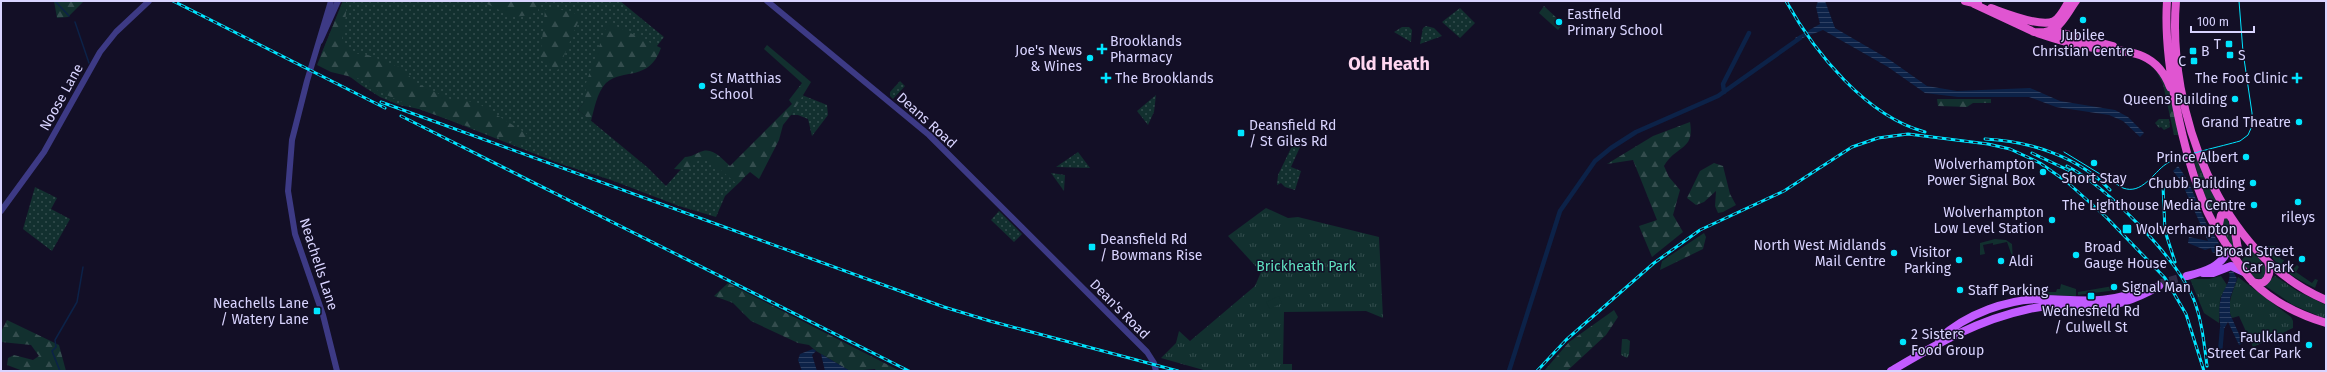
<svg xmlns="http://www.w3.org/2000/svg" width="2327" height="372" font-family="'Fira Sans',sans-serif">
<defs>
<pattern id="grass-dots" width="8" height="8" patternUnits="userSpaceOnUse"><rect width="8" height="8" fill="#12302f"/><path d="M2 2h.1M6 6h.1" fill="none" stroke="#344d4e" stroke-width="1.8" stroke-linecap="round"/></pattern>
<pattern id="forest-firs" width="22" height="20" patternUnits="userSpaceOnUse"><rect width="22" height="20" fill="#12302f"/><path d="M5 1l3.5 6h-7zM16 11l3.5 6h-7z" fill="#344d4e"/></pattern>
<pattern id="park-tufts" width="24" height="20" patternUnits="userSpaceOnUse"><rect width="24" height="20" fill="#12302f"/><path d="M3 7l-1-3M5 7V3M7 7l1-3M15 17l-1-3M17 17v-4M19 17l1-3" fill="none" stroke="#344d4e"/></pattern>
<pattern id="water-rules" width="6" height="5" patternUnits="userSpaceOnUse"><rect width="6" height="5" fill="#0c2248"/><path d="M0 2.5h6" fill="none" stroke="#2f4163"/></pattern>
</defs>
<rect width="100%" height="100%" fill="#130f26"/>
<!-- grass -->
<path fill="url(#grass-dots)" d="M343,1H620L664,37L642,65L617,62L578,110L647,167L666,186L692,157L712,156L742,180L725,196L716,217L679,206L611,180L561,164L449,120L419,109L399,105L380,97L361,85L321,55Z
M1460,8L1475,23L1460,38L1442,22Z
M1426,26L1434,28L1442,36L1420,44L1423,28Z
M1402,27H1409L1412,30L1411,42L1394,32Z
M900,81L905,86L893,99L890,96V92Z
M802,95L827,105L828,115L812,136L808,119L798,115H791Z
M1156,95L1154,112L1148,125L1137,111Z
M2159,119H2169L2170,127L2164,130L2161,127L2159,128L2155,123Z
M1293,144L1300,147L1291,167L1301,171L1295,190L1285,187L1281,183L1277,185L1278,175Z
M1078,152L1090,168L1056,167Z
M1051,173L1065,175L1064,191Z
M35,187L57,198L51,209L70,219L52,251L23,229Z
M999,211L1022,234L1014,242L991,220Z"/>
<!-- forest -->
<path fill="url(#forest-firs)" d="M54,1H82L83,2L68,17L57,18Z
M343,1H346C348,15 342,29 342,44L352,53L368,55L404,69L414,82L452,100L476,102L527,134L525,144L514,143L408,105L378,91L360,79L331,72L317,65Z
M478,1H539L540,2L538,11C507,25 505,8 478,1Z
M1544,6L1563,24L1558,30L1539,13Z
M551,7L581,15L558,70L540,60L545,10Z
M608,22L661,48C649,82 623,68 606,83C597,92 594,110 591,121L578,110L585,101L586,83Z
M767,45L811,82L791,115L783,125L779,140L759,179L750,172L737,184L709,160H699L687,170L674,169L685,157C692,157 696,153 703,151C714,148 723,160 730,166L792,104L789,100L802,83L764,49Z
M2152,63L2168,85L2179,135H2174L2163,84Z
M1937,99H1991V103H1973L1967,107L1938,106Z
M1690,122C1695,151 1676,145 1664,166L1669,177L1680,190L1673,215L1683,232L1652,257L1639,226L1657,220L1633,160L1607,164L1653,136Z
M1714,163L1723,166L1730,194L1736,205L1723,212L1718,213L1715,206L1716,191L1704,202L1696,205L1687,198L1700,171Z
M1704,233L1706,237L1703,249L1660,270L1662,261Z
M728,283L900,371H876L875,369L850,371L816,351L809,345L798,343L751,321L733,303L714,296Z
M1614,310L1618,317L1606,335L1567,371H1544L1569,342Z
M7,320L59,345L66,371H23L7,365L8,358L14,355L33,360L39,356L31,345L1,342V332Z"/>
<!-- park -->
<path fill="url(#park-tufts)" d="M2197,156L2220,205L2214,212L2210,211L2193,158Z
M1266,208L1288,218L1298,217L1379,237L1383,318L1366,311L1284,312L1283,364H1292V371H1207L1161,358L1176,343L1179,331L1190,341L1255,286L1261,272L1228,236Z
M2224,217L2227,218L2237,248L2232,251L2220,227Z
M2252,249L2267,269L2262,279L2255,278L2241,261Z
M2221,276L2227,285L2220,299L2219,323L2204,313L2190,279H2209Z
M2275,276L2297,291L2326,305V319L2293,305L2264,285Z
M2238,277L2291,317L2293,321V328L2253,347L2239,316L2232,318C2225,306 2234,289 2238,277Z
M1622,339H1627L1630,341L1629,355L1627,358L1621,355Z"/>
<!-- garden -->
<path fill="#12302f" d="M1995,239L2006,240L2012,244L2013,259L2007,242L1993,245V243L1983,245L1985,254L1980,255V243Z
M2267,246H2275L2281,259L2284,260L2282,264L2291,271L2297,265L2299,267L2296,272L2312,283L2315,279L2318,280L2315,288C2296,279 2271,265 2267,246Z
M2061,284L2076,289V296L2040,295L2047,292H2056L2057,289H2060Z
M2113,286L2117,290L2078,295V292Z
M1279,296L1282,303L1270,309L1266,302Z"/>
<!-- water -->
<path fill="url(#water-rules)" d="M1818,1H1825L1835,28L1890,60L1927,86L1957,91L2030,88L2060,101L2115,110L2128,117L2144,133L2140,137L2123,121L2109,115L2056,107L2029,97H1958L1925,93L1888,67L1823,30L1795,41V38L1820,24L1816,7Z
M2178,166C2192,184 2198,207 2208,227C2213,236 2224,245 2220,255L2212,252L2211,248L2205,250L2188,243L2189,237L2208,241L2181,181L2173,171Z
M2233,271L2237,279L2230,298V314L2243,343L2239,345L2228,322L2221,334C2220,323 2218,309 2221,298C2223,289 2232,281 2229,272Z
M813,349L816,351L812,355L817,371H802L798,360L800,354Z
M821,354L850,371H825Z"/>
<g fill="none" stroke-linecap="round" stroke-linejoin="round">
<!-- stream -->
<path stroke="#0c2248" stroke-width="1.5" d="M55,1L69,16
M75,22L89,63
M60,371L52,351L56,347L55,340L77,302L83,267"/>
<!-- canal -->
<path stroke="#0c2248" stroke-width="4.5" d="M1724,92L1723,84L1749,33
M2220,353L2222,329
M1509,371L1560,211L1595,161L1611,148L1636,132L1718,96L1800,38"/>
<!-- primary-tunnel -->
<path stroke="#312d47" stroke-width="8" stroke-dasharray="8 4" stroke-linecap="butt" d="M2158,284L2187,276"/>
<!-- tertiary -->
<path stroke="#3d3a85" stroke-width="6" d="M331,1L307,81L292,140L288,191L295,234L323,315L337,371
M767,1L929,135L1147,352L1154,363L1156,371
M320,41L338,1
M1,211L44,152L100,52L116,32L149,1"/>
<!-- primary -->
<path stroke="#c25bff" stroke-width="8" d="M2203,273H2213L2231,266L2244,272
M2187,276C2203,272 2225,266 2228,247
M1939,339C1966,314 2009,298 2045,299C2082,300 2108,305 2144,289
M1891,371C1937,344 1977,320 2029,309C2047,305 2063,307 2081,308C2109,309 2135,300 2159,286"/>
<!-- trunk -->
<path stroke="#e055d1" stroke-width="8" d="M1965,1L1978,4
M2167,1C2163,61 2183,155 2207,211C2214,226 2224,241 2233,255C2239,264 2245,274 2253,282C2272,301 2300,315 2326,323
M2176,1C2167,110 2219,255 2326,300
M1974,4L2034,32C2059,35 2063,19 2076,1
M1991,8C2005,13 2041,28 2054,21C2061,17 2065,7 2069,1
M2051,30L2113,46
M2034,32C2052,38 2069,44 2088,47C2123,52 2155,47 2170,87
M2233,221L2238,249L2235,258
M2218,229L2221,215L2229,214
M2253,282C2267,288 2272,273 2268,262"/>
<!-- tram -->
<path stroke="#00e5ff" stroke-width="1" d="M2064,152L2123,188C2142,195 2153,173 2166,164C2180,155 2223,146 2240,141L2248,135L2252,126V113L2243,52L2239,1"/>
<defs>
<path id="rail" d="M173,1L385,108
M1786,1C1815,53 1866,116 1925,132
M381,102L944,307L990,321L1178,371
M401,116L909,371
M1985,139C2030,141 2079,157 2110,190
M2032,153L2070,171
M2067,166C2107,187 2177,258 2194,300C2202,321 2204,343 2207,366
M2163,186L2165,231L2175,262
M1537,371L1566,340L1654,263L1700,230L1784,191L1852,147L1878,138L1908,134L1988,144L2010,149L2040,163L2067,182L2106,217L2165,278L2186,314L2204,371"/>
</defs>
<!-- rail casing -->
<use href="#rail" stroke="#00e5ff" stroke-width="3"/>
<!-- rail -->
<use href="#rail" stroke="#130f26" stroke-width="1.5" stroke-dasharray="4.5" stroke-linecap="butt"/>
</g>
<!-- markers -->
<g fill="#00e5ff" stroke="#130f26" stroke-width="1.5">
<circle cx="2083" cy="20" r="4"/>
<circle cx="1559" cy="22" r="4"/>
<rect x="2225" y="40" width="8" height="8" rx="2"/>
<path d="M1100 43h4v4h4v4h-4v4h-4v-4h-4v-4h4z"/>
<rect x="2189" y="47" width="8" height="8" rx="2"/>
<rect x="2226" y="51" width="8" height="8" rx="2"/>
<circle cx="1090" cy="58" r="4"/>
<rect x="2190" y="57" width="8" height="8" rx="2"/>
<path d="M1104 72h4v4h4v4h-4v4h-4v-4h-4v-4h4z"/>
<path d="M2295 72h4v4h4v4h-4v4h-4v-4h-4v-4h4z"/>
<circle cx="702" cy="86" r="4"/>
<circle cx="2235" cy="99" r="4"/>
<circle cx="2299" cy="122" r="4"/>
<rect x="1237" y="129" width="8" height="8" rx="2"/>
<circle cx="2246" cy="157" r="4"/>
<circle cx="2094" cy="163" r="4"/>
<circle cx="2043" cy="172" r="4"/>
<circle cx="2253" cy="183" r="4"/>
<circle cx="2298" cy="202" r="4"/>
<circle cx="2254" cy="205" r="4"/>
<circle cx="2052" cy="220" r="4"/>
<rect x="2122" y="224" width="10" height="10" rx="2"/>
<rect x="1088" y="243" width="8" height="8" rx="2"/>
<circle cx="1894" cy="253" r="4"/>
<circle cx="2076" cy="255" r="4"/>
<circle cx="2302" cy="259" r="4"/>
<circle cx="1959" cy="260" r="4"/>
<circle cx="2001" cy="261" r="4"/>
<circle cx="2114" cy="287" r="4"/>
<circle cx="1960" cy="290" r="4"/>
<rect x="2087" y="292" width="8" height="8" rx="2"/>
<rect x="313" y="307" width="8" height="8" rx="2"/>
<circle cx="1903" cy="342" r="4"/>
<circle cx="2309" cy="345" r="4"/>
</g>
<g text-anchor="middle" stroke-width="3" stroke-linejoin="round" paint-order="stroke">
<!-- poi labels -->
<g font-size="14" fill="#d9d4ff" stroke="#130f26" text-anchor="end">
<text x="1567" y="19" text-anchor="start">Eastfield<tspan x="1567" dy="16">Primary School</tspan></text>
<text x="2083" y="40" text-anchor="middle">Jubilee<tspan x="2083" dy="16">Christian Centre</tspan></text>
<text x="1110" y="46" text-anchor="start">Brooklands<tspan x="1110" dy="16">Pharmacy</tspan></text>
<text x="2221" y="49">T</text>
<text x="1082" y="55">Joe's News<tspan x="1082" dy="16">&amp; Wines</tspan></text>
<text x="2201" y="56" text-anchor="start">B</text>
<text x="2238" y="60" text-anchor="start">S</text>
<text x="2186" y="66">C</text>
<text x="710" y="83" text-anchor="start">St Matthias<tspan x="710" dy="16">School</tspan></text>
<text x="1115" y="83" text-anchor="start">The Brooklands</text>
<text x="2288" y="83">The Foot Clinic</text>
<text x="2227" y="104">Queens Building</text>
<text x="2291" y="127">Grand Theatre</text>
<text x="1249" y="130" text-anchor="start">Deansfield Rd<tspan x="1249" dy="16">/ St Giles Rd</tspan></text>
<text x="2238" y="162">Prince Albert</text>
<text x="2035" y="169">Wolverhampton<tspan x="2035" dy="16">Power Signal Box</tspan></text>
<text x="2094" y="183" text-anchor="middle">Short Stay</text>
<text x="2245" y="188">Chubb Building</text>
<text x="2246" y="210">The Lighthouse Media Centre</text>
<text x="2044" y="217">Wolverhampton<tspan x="2044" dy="16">Low Level Station</tspan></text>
<text x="2298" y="222" text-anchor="middle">rileys</text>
<text x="2136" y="234" text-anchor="start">Wolverhampton</text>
<text x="1100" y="244" text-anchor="start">Deansfield Rd<tspan x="1100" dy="16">/ Bowmans Rise</tspan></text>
<text x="1886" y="250">North West Midlands<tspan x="1886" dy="16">Mail Centre</tspan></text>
<text x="2084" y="252" text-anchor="start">Broad<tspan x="2084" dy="16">Gauge House</tspan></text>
<text x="2294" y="256">Broad Street<tspan x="2294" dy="16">Car Park</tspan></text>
<text x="1951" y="257">Visitor<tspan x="1951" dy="16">Parking</tspan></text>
<text x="2009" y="266" text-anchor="start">Aldi</text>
<text x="2122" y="292" text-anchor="start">Signal Man</text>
<text x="1968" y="295" text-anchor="start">Staff Parking</text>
<text x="309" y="308">Neachells Lane<tspan x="309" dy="16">/ Watery Lane</tspan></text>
<text x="2091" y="316" text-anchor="middle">Wednesfield Rd<tspan x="2091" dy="16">/ Culwell St</tspan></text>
<text x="1911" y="339" text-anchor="start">2 Sisters<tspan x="1911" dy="16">Food Group</tspan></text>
<text x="2301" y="342">Faulkland<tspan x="2301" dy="16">Street Car Park</tspan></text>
</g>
<!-- street labels -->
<g font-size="14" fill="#d9d4ff" stroke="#130f26">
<text transform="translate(61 97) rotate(-61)" y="5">Noose Lane</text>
<text transform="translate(927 120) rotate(42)" y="5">Deans Road</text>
<text transform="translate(319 264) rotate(72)" y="5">Neachells Lane</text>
<text transform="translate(1120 309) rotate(45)" y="5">Dean's Road</text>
</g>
<!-- park labels -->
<g font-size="14" fill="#5fe0c0" stroke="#130f26">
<text x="1306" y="271">Brickheath Park</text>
</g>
<!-- district labels -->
<g font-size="18" font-weight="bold" fill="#ffd6f0" stroke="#130f26">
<text x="1389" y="70">Old Heath</text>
</g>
</g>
<!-- border -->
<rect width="2327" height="372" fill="none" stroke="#d9d4ff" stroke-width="4"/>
<!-- scale -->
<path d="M2191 26v6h63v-6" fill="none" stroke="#d9d4ff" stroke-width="2"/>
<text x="2197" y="26" font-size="12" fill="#d9d4ff" stroke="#130f26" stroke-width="3" paint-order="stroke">100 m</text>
</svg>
